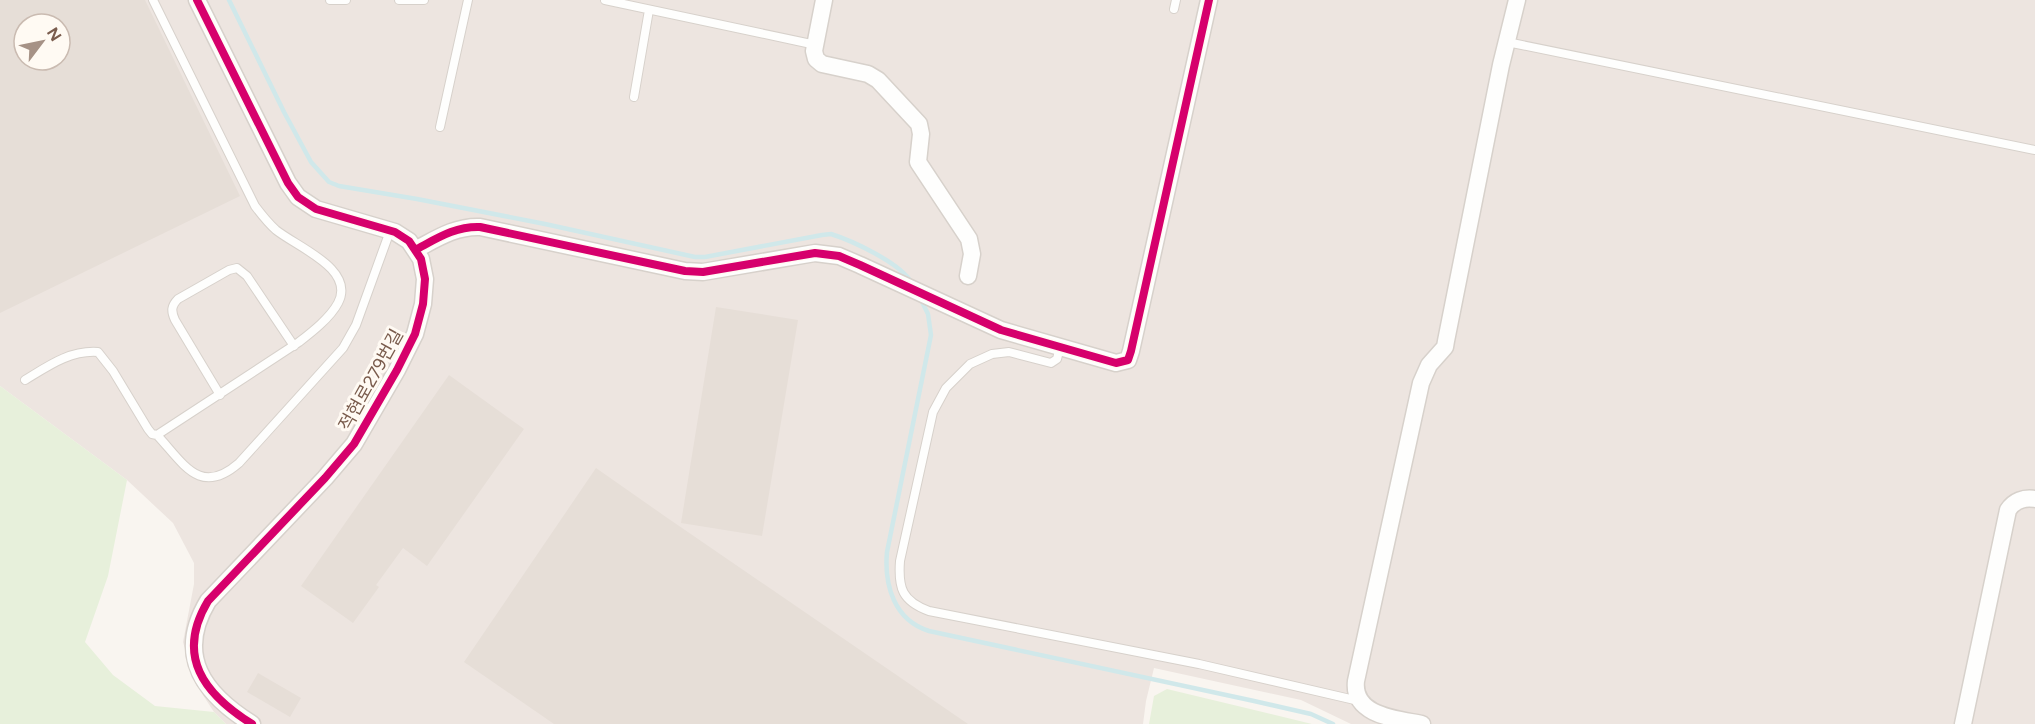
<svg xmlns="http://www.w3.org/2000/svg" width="2035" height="724" font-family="Figtree,'Noto Sans KR',sans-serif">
<rect width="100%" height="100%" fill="#f9f5f0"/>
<!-- industrial -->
<path fill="#ede5e0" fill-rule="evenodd" d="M0,0H2035V724H1351L1301,700L1154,668L1146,701L1143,724H226L214,712L195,683L183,642L194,584V563L173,523L127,480L0,386ZM24,24H60V60H24Z"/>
<!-- green -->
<path fill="#e7f0db" d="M0,386L127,480L108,576L85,642L113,675L155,706L214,712L226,724H0Z
M1167,689L1312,724H1149L1154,696Z"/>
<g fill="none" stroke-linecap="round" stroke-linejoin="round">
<!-- stream -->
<path stroke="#d0e8ea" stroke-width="4.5" d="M229,0L284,112L311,162L329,182L339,186L417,199L545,224L695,257H705L822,235L831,234C853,241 900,263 911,282
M921,300L928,314L931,335L887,552C884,585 894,620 929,631L1254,701L1311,714L1333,724"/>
</g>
<!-- building -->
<path fill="#e6ded7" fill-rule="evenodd" d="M0,0H145L240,196L0,313ZM24,24H60V60H24Z
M716,307L798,320L762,536L681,523Z
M449,375L524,429L427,566L403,548L376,585L379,587L353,623L301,586Z
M596,468L666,517L968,724H554L464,662Z
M258,673L301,698L290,717L247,692Z"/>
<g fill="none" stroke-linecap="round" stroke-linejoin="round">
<defs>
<path id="service" d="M330,0H346
M399,0H424
M605,0L816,45
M1174,9L1176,0
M1507,42L2035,150
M634,97L649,10
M440,127L468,0
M1060,347L1057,359L1051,363L1009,352L992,354L970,364L946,388L933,412L900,561C898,588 902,601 929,611L1199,664L1359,701
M25,380C48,366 70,350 98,352L113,371L148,429L152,434L157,435L299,342C312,332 330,318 338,303C356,269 297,247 276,230C268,223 261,214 255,206L153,0
M220,395L175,320C171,311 171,306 178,299L229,270L237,268L247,276L294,346
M157,435C184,464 200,497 239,463L343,348L356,325L390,231"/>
<path id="minor" d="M197,0L288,183L298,197L316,209L395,232L409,241L421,259L425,279L423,304L415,334L397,370L354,444L325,478L208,601C175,656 204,694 252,724
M824,0L814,51L816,59L822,64L868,74L878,80L919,124L921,134L918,162L969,239L972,254L968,276
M415,250C436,239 455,226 480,227L685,271L703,272L815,253L839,256L860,265L1001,330L1116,363L1128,360L1131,351L1209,0
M1422,724C1397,719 1352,716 1356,681L1421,383L1429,365L1445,347L1446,341L1501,65L1517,0
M1963,724L2008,510C2014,501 2024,497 2035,499"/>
</defs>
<!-- service casing -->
<use href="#service" stroke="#d7d1cb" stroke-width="10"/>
<!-- minor casing -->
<use href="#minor" stroke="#d7d1cb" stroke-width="19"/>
<!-- service -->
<use href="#service" stroke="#fefefd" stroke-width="8"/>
<!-- minor -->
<use href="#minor" stroke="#fefefd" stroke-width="16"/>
<defs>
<path id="cycleway" d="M197,0L288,183L298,197L316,209L395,232L409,241L421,259L425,279L423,304L415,334L397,370L354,444L325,478L208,601C175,656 204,694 252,724
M415,250C436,239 455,226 480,227L685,271L703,272L815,253L839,256L860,265L1001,330L1116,363L1128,360L1131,351L1209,0"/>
</defs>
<!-- cycleway casing -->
<use href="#cycleway" stroke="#fffaf3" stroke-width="11"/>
<!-- cycleway -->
<use href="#cycleway" stroke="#d6006c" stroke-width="8"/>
</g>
<g text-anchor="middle" stroke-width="6" stroke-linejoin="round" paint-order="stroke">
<!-- street labels -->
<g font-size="18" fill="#7a5c4d" stroke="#fffaf3">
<text transform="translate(371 380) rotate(-61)" y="6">적현로279번길</text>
</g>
</g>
<!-- north arrow -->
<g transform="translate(42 42) rotate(58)"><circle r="28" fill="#fffaf3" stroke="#cabbb1" stroke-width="1.5"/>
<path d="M0-4.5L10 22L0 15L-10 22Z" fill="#a69286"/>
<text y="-9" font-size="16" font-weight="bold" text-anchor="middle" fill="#7a5c4d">N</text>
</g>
</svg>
